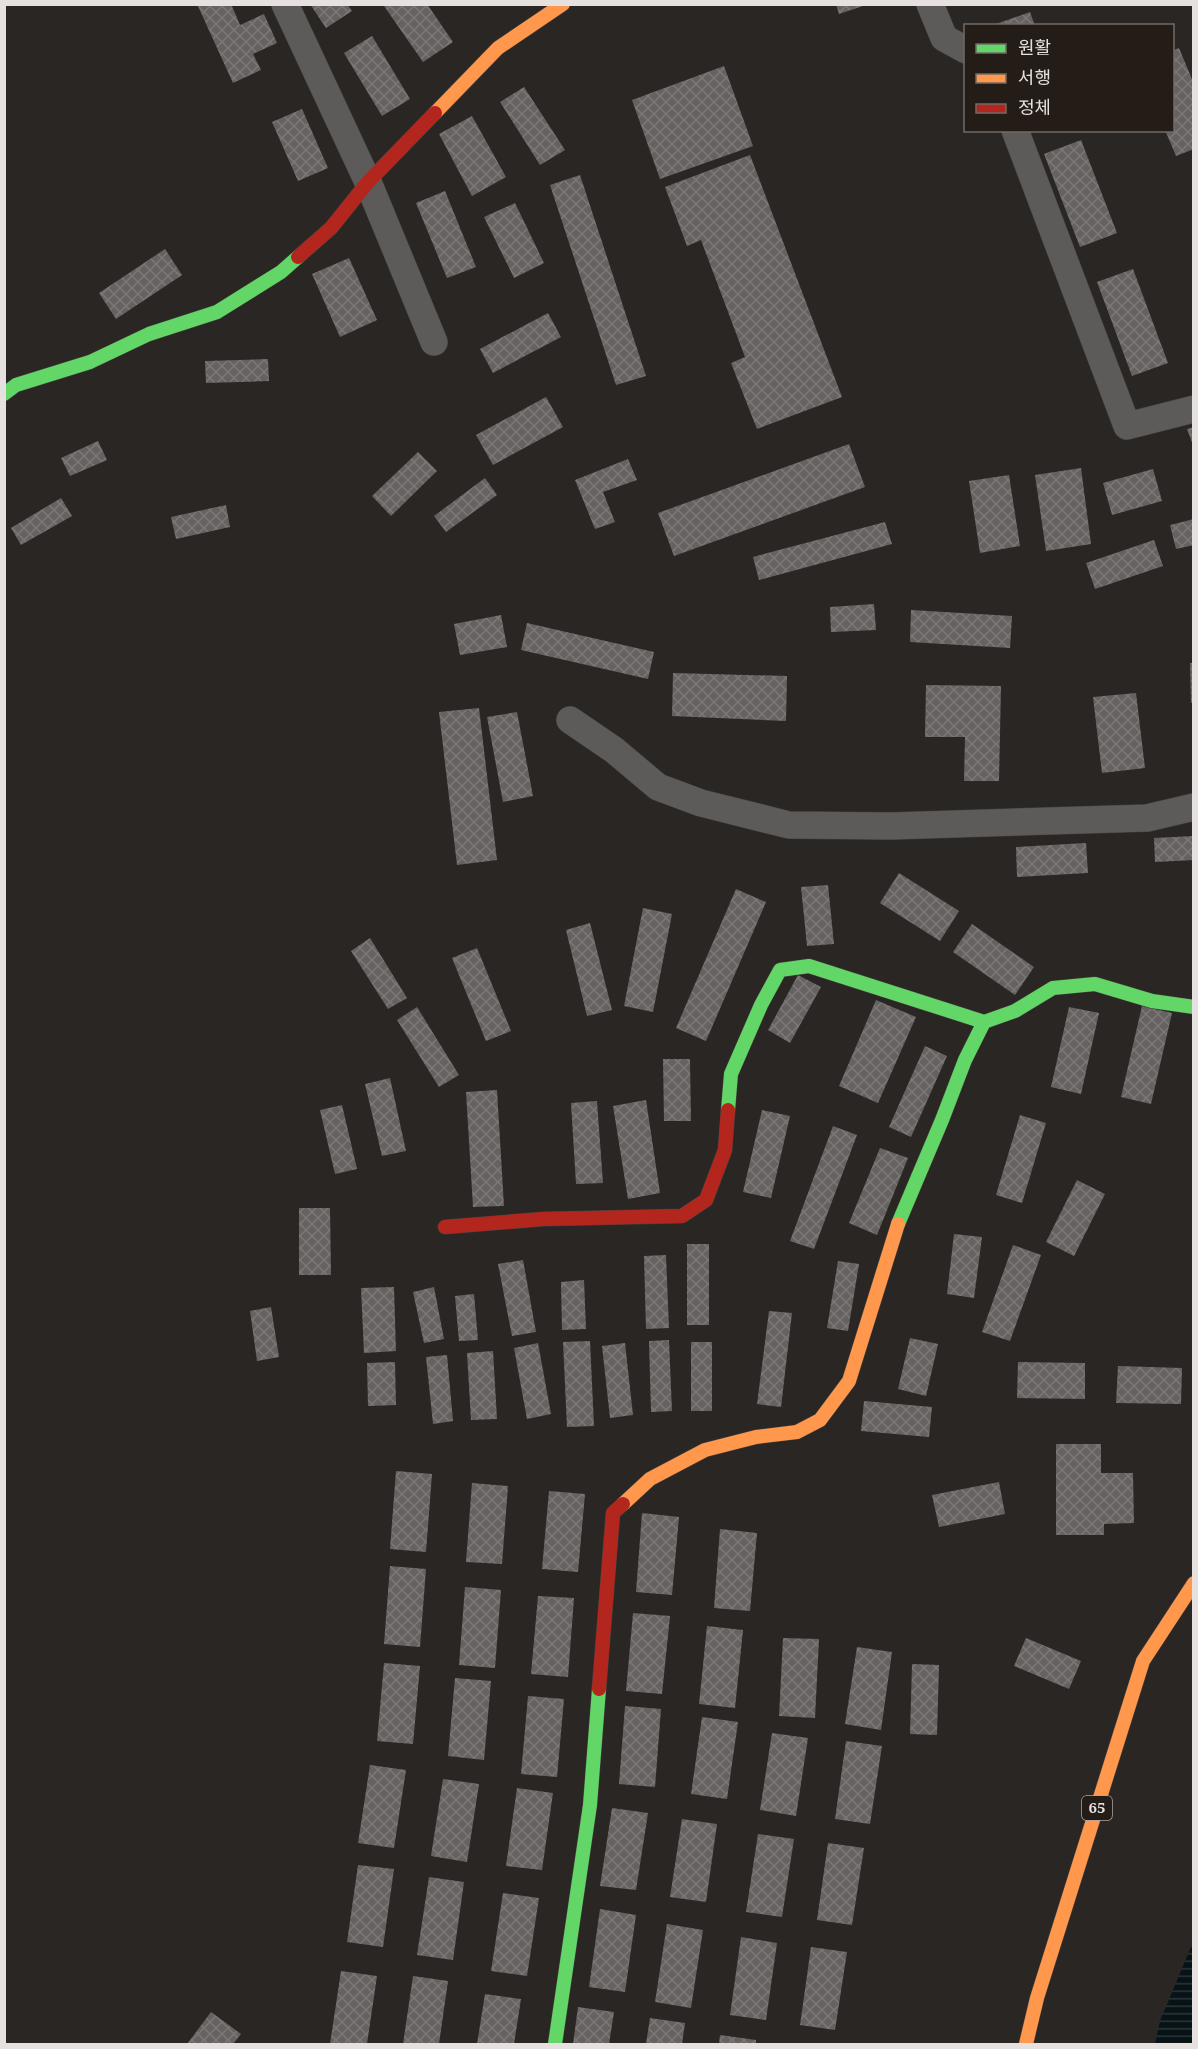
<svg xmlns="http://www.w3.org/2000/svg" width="1198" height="2049" font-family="'Noto Serif','Noto Sans KR',serif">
<defs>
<pattern id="water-rules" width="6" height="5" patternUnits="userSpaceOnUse" patternTransform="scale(1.5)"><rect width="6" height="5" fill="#081317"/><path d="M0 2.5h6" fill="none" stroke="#2c3538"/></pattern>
<pattern id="building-cross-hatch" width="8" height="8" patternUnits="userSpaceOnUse" patternTransform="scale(1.5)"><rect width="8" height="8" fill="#666261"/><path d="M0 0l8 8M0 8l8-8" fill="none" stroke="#7c7877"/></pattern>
</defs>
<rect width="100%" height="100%" fill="#2a2623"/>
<!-- water -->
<path fill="url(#water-rules)" d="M1193,1942V2044H1155L1160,2021Z"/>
<!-- building -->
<path fill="url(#building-cross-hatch)" d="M197,4H231L240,25L264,14L277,43L253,54L261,70L233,83Z
M310,4H347L352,11L326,28Z
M387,4H427L453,42L423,62L384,6Z
M836,4H866V5L839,14Z
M1030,12L1035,26H993V25Z
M372,36L410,99L382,116L344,53Z
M1179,48L1194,84V149L1176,156L1165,130H1172V51Z
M724,66L753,146L660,179L632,100Z
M524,87L565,150L540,165L500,102Z
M302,109L328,168L298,181L272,122Z
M472,116L506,177L472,196L439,134Z
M1081,140L1117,233L1080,247L1044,154Z
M750,155L842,397L757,429L731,363L745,357L701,240L687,246L665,187Z
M580,175L646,376L616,385L550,185Z
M445,191L476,267L447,278L416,203Z
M515,203L544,263L514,278L484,217Z
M165,249L182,275L116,319L99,293Z
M349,258L377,320L340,337L312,274Z
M1133,269L1168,363L1132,376L1097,282Z
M548,313L561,337L493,373L480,349Z
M268,359L269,381L206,383L205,361Z
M546,397L563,427L493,465L476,435Z
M1194,427V445H1193L1187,429Z
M98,441L107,460L70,476L61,458Z
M849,444L865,487L674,556L658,513Z
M418,452L437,471L391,516L372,496Z
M628,459L637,480L603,492L615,522L595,529L575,480Z
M1081,468L1091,544L1046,551L1035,475Z
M1153,469L1162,501L1112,515L1103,483Z
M1009,475L1020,546L980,553L969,481Z
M485,478L497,495L446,532L434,516Z
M61,498L72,516L21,545L11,528Z
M226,505L230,527L176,539L171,517Z
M1194,519V545L1176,549L1170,525Z
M885,522L892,544L759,580L753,557Z
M1154,540L1163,566L1095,589L1086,563Z
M874,604L876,630L831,632L830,607Z
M911,610L1012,616L1010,648L910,642Z
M501,615L507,647L460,655L454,624Z
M527,623L654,652L648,679L521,650Z
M1190,663H1194V703H1191Z
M673,673L787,676L786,721L672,716Z
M926,685L1001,686L999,781H964L965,737H925Z
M1136,693L1145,768L1102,773L1093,697Z
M479,708L497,860L457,865L439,712Z
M517,712L533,796L503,802L487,717Z
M1194,836V860L1155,862L1154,838Z
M1086,843L1088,873L1017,877L1016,847Z
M899,873L959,911L940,941L880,903Z
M828,885L834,944L807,946L801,887Z
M736,889L766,902L706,1041L676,1028Z
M643,908L672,914L653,1012L624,1006Z
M590,923L612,1010L587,1016L566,930Z
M972,924L1034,967L1015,995L953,952Z
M370,938L407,998L388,1009L351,951Z
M477,948L511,1031L486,1041L452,958Z
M798,975L821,987L790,1043L768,1030Z
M876,1000L916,1017L878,1103L839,1086Z
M1142,1006L1172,1013L1151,1104L1121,1097Z
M417,1007L459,1075L439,1087L397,1020Z
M1069,1007L1099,1013L1081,1094L1051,1087Z
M925,1046L947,1056L911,1137L889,1127Z
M663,1059H690L691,1121H664Z
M390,1078L406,1151L382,1156L365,1084Z
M497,1090L504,1206L473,1207L466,1092Z
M646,1100L660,1193L628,1199L613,1106Z
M597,1101L603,1183L576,1184L571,1103Z
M342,1105L357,1169L335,1174L320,1110Z
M762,1110L790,1116L771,1198L743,1192Z
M1020,1115L1046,1123L1022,1203L996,1195Z
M833,1126L857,1135L814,1249L790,1241Z
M880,1148L908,1158L877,1235L849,1223Z
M1077,1180L1105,1194L1074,1256L1046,1242Z
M299,1208H330L331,1275H299Z
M954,1234L982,1237L974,1298L947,1294Z
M687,1244H709V1325H687Z
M1013,1245L1041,1255L1010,1341L982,1332Z
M666,1255L669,1328L646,1329L644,1256Z
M523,1260L536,1332L512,1336L498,1264Z
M838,1261L859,1264L848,1331L827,1328Z
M584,1280L586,1329L562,1330L561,1282Z
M394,1287L396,1351L364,1353L361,1288Z
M434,1287L444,1339L424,1343L413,1292Z
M474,1294L478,1340L459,1341L455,1296Z
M271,1307L279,1357L257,1361L250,1311Z
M769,1311L792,1313L781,1407L757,1404Z
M910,1338L938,1344L926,1396L898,1389Z
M669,1340L672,1411L651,1412L649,1341Z
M590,1341L594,1426L567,1427L563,1342Z
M691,1342H712V1411H691Z
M538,1343L551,1414L527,1419L514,1348Z
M625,1343L633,1415L610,1418L602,1346Z
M493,1351L497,1419L471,1420L467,1353Z
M447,1355L453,1421L433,1424L426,1357Z
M395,1362L396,1405L368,1406L367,1363Z
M1018,1362L1085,1363V1399L1017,1398Z
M1118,1366L1182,1368L1181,1404L1116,1403Z
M864,1401L932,1407L929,1437L861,1431Z
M1056,1444H1101V1473H1133L1134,1523L1104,1524V1535H1056Z
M396,1471L432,1474L426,1552L390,1549Z
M999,1482L1005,1514L939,1527L932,1495Z
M472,1483L508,1486L502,1564L466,1562Z
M549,1491L585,1494L578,1572L542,1569Z
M642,1513L679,1517L672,1595L636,1592Z
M720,1529L757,1533L750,1611L714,1608Z
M390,1566L426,1569L420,1647L384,1644Z
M465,1587L501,1590L495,1668L459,1665Z
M538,1596L574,1598L568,1677L531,1674Z
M633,1613L670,1616L662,1694L626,1691Z
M707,1626L743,1630L735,1708L699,1704Z
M783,1638L819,1639L815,1718L779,1716Z
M1026,1638L1081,1661L1069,1689L1014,1666Z
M857,1647L892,1652L881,1730L845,1724Z
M384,1663L420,1666L413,1744L377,1741Z
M912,1664L939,1665L937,1735L910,1734Z
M455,1678L491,1681L484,1760L448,1756Z
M528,1696L564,1699L557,1777L521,1774Z
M625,1706L661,1709L655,1787L619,1784Z
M702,1717L738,1722L727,1799L691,1794Z
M772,1733L808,1738L796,1816L760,1810Z
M846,1741L882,1746L870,1824L835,1819Z
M370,1765L406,1770L394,1848L358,1843Z
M443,1779L479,1784L467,1862L431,1856Z
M517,1788L553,1793L542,1870L506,1866Z
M612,1808L648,1813L636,1890L600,1886Z
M682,1819L717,1824L706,1902L670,1897Z
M758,1834L794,1839L782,1917L746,1912Z
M828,1843L864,1848L852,1925L817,1920Z
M358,1865L394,1869L383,1947L347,1942Z
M429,1877L464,1882L453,1960L417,1955Z
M503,1893L539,1898L527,1976L491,1971Z
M600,1909L636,1915L625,1992L589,1987Z
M667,1924L703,1930L691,2008L655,2002Z
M741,1937L777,1943L766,2020L730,2015Z
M811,1947L847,1952L835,2030L800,2025Z
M341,1971L377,1976L367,2044H330Z
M413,1976L448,1981L439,2044H403Z
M485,1994L521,1999L514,2044H477Z
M578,2007L614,2012L609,2044H573Z
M211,2012L241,2034L233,2044H187Z
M650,2018L685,2023L682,2044H646Z
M720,2035L756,2040V2044H719Z"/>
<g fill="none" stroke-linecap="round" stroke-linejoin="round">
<defs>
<path id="street" d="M285,4L368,182L434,342
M930,4L944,38L966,50
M1015,130L1127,426L1194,409
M570,720L614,750L658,787L701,803L789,825L891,826L1147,818L1194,807"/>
<path id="fast" d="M4,394L16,385L90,362L149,334L217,312L281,272L298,257
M728,1110L731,1074L761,1005L780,970L809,966L984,1022L1015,1011L1053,988L1095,984L1152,1001L1194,1007
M898,1224L942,1120L965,1060L984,1022
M555,2044L590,1805L599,1689"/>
<path id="slow" d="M435,113L498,48L563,4
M623,1504L650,1479L705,1450L756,1437L797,1432L820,1420L849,1381L898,1224
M1026,2044L1037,1998L1143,1661L1194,1583"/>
<path id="jam" d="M298,257L331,228L368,182L435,113
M445,1227L543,1219L682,1216L706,1200L725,1150L728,1110
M599,1689L613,1513L623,1504"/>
</defs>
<!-- street casing -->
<use href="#street" stroke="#44413f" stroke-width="28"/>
<!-- fast casing -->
<use href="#fast" stroke="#44413f" stroke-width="15"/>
<!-- slow casing -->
<use href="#slow" stroke="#44413f" stroke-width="15"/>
<!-- jam casing -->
<use href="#jam" stroke="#44413f" stroke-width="15"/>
<!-- street -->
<use href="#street" stroke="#5d5b59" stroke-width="27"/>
<!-- fast -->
<use href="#fast" stroke="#63d668" stroke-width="14"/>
<!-- slow -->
<use href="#slow" stroke="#ff974d" stroke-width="14"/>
<!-- jam -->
<use href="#jam" stroke="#b3261e" stroke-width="14"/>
</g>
<g text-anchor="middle" stroke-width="6" stroke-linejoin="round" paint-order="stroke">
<!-- shield labels -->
<rect fill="#231c17" stroke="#aca6a2" stroke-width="1.5" x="1082" y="1796" width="30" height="24" rx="4.5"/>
<g font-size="15" font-weight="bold" fill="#e6e1de">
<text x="1097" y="1813">65</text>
</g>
</g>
<!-- border -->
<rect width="1198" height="2049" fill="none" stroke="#e6e1de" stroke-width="12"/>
<!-- legend -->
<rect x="964" y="24" width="210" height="108" fill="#231c17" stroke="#716b67" stroke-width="1.5"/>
<rect x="976" y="44" width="30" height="9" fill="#63d668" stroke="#716b67" stroke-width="1.5"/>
<text x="1018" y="54" font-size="18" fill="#e6e1de">원활</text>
<rect x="976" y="74" width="30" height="9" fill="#ff974d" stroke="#716b67" stroke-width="1.5"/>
<text x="1018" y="84" font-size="18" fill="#e6e1de">서행</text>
<rect x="976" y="104" width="30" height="9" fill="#b3261e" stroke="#716b67" stroke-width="1.5"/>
<text x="1018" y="114" font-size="18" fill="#e6e1de">정체</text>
</svg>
